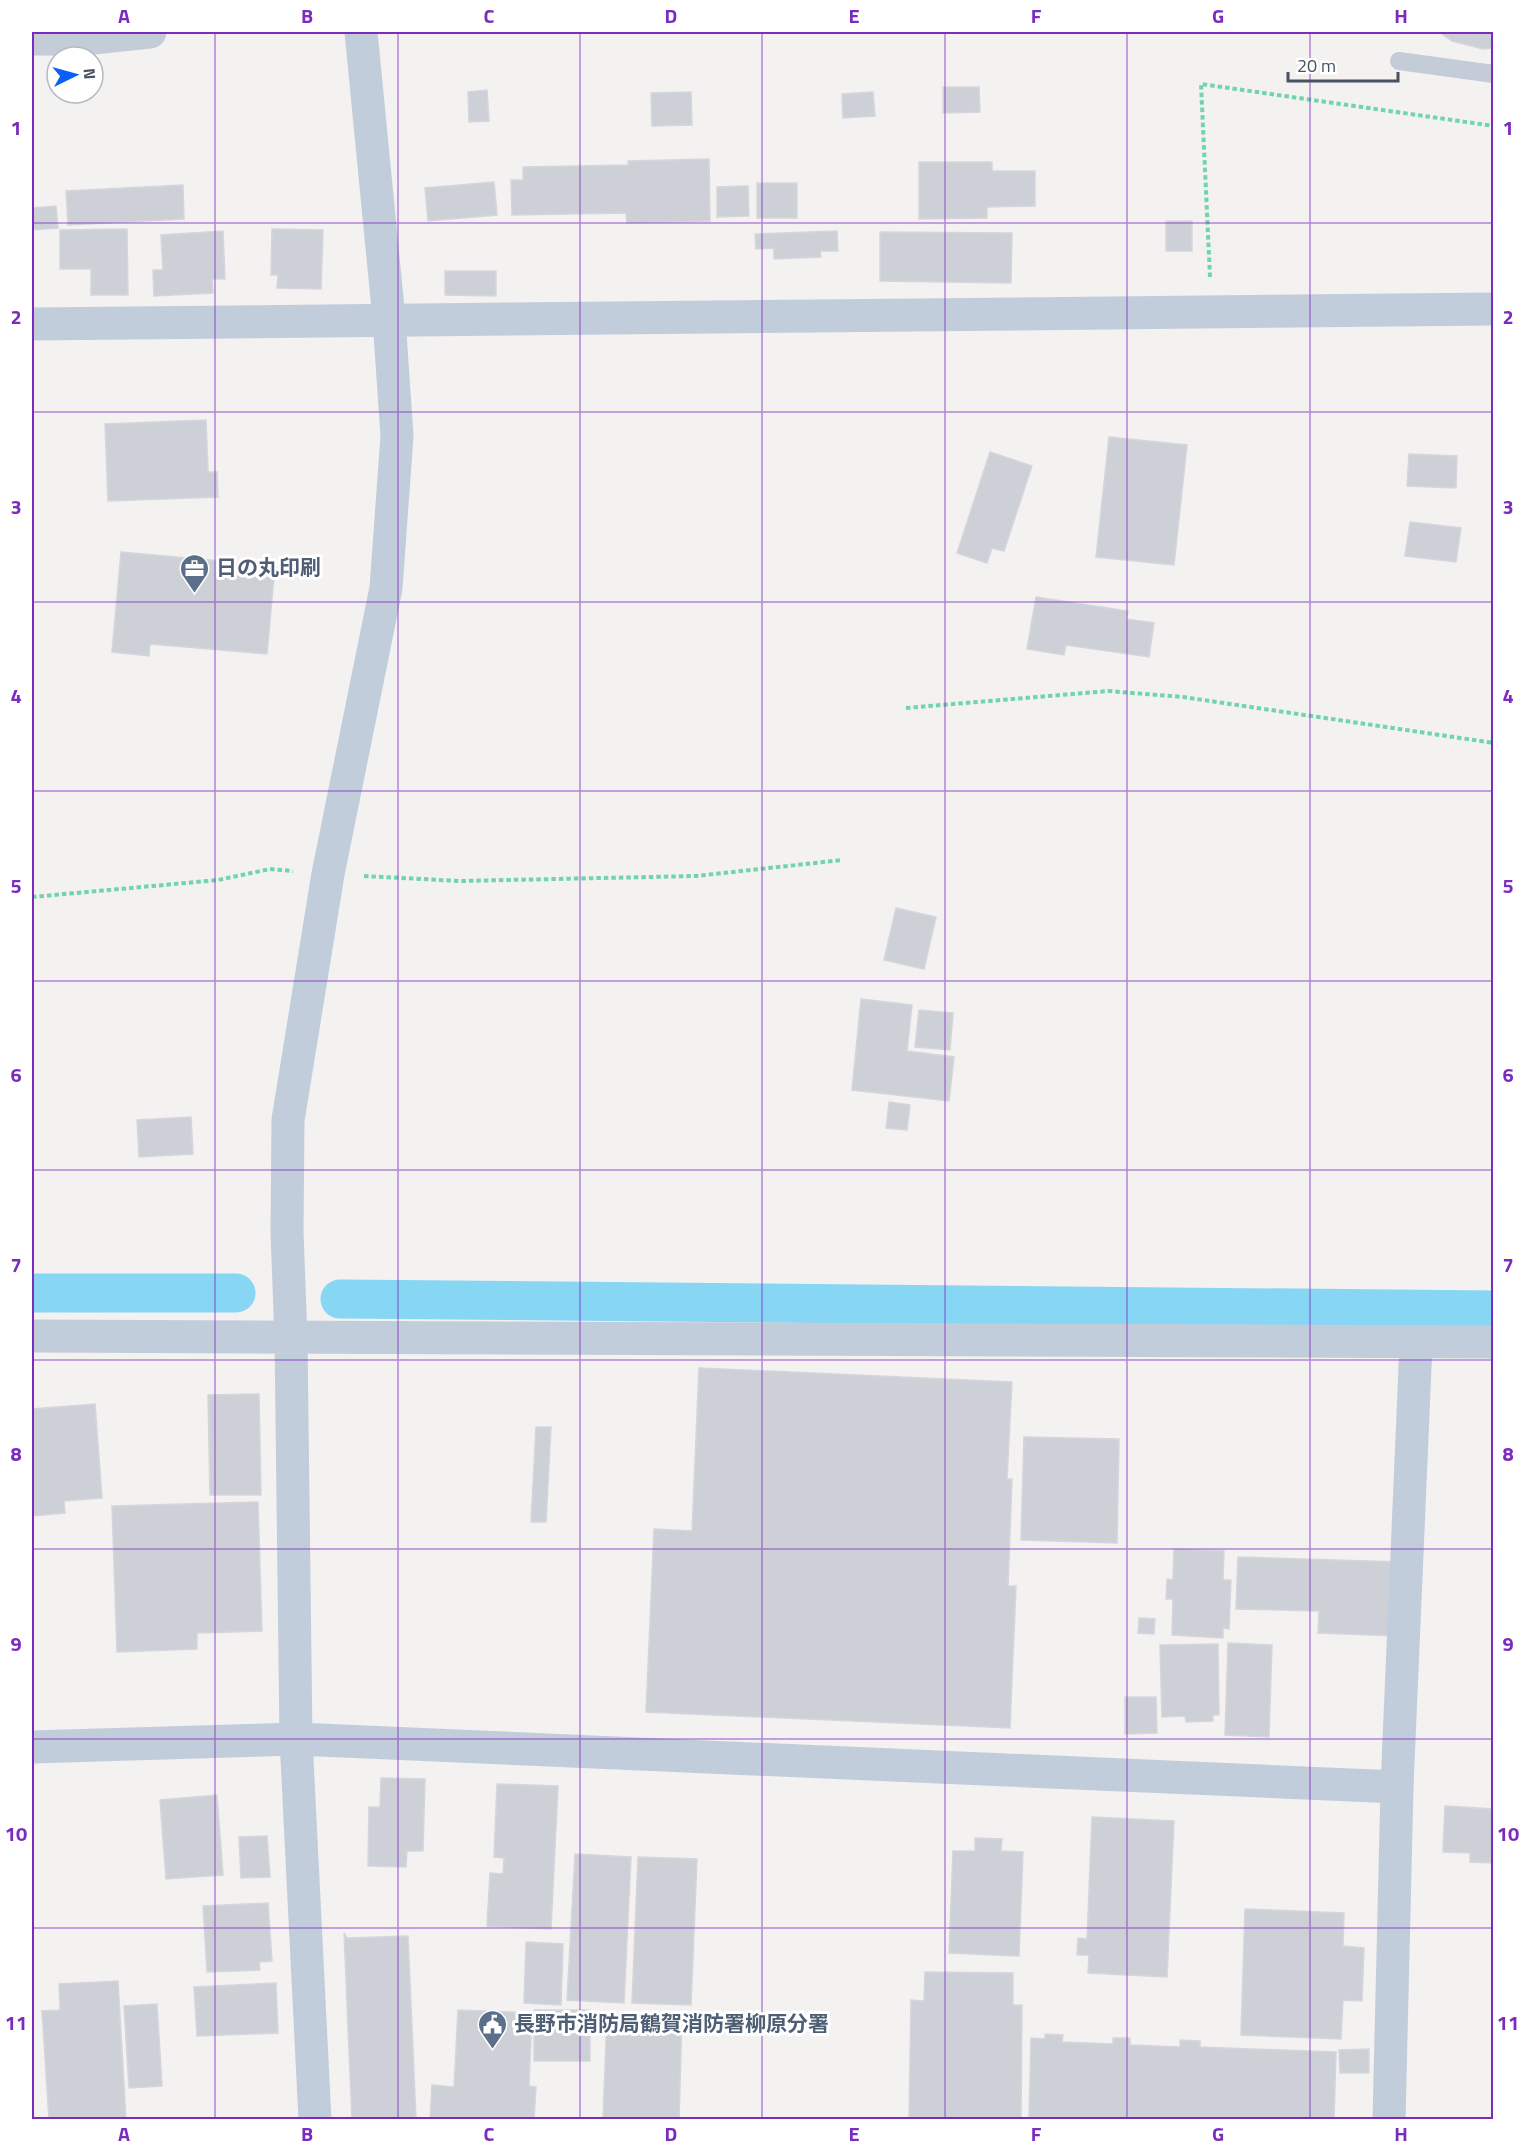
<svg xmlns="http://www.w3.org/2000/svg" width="1525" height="2151" font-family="'Titillium Web','Noto Sans JP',sans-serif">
<rect width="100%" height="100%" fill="#f4f1f1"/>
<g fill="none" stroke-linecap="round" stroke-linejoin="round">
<!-- canal -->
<path stroke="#86d6f4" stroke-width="39" d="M32,1293H236
M340,1299L1494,1310"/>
</g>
<!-- building -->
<path fill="#cdd0d6" stroke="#d5d6dd" stroke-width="1.5" d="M1439,32H1494V48L1483,49L1452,41Z
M943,87H979L980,112L943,113Z
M487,90L489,121L469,122L468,92Z
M691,92L692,125L652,126L651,93Z
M873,92L875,116L843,118L842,94Z
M709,159L710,221L627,223L626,213L512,215L511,180H523V167L628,165V161Z
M919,162H992V171H1035V206L987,207V218L919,219Z
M494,182L497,215L428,221L425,188Z
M757,183H797V218H757Z
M183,185L184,219L68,225L66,191Z
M748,186L749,216L717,217V187Z
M56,206L58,228L32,230V208Z
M1166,221H1192V251H1166Z
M127,229L128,295H91V269H60V230Z
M272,229L323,230L321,289L277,288L278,275H271Z
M223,231L225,279H212L213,293L154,296L153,270H163L161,235Z
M837,231L838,251H820L821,257L774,259V248L756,249L755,234Z
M880,232L1012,233L1011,283L880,281Z
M445,271H496V296L445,295Z
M206,420L208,472H217L218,497L108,501L105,424Z
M1109,437L1187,445L1174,565L1096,557Z
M990,452L1032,466L1004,551L992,548L987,563L957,553Z
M1409,454L1457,456L1456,488L1407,486Z
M1410,522L1461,528L1456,562L1405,556Z
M121,552L275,566L267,654L150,644L149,656L112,652Z
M1036,597L1128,611L1126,619L1154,623L1149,657L1066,645L1064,655L1027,649Z
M896,908L936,917L924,969L884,960Z
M861,999L912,1005L907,1051L954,1057L949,1101L852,1090Z
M919,1010L953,1013L950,1050L915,1047Z
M889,1102L910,1105L907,1130L886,1128Z
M191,1117L193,1154L139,1157L137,1120Z
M699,1368L1012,1382L1007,1479H1012L1008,1586H1016L1010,1728L646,1712L654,1529L692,1531Z
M259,1394L261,1495H210L208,1395Z
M95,1404L102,1498L64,1501L65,1513L32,1516V1409Z
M536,1427H551L546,1522H531Z
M1024,1437L1119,1439L1117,1543L1021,1540Z
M258,1502L262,1631L197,1633V1649L117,1652L112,1506Z
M1174,1549L1224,1551L1223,1580H1231L1229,1629L1223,1628V1638L1172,1635L1173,1599H1166L1167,1579L1173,1580Z
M1238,1557L1400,1562L1397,1636L1318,1633L1319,1611L1236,1609Z
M1139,1618L1155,1619L1154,1634L1138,1633Z
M1228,1643L1272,1645L1269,1737L1225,1735Z
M1218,1644L1219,1715H1213V1721L1186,1722L1185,1716L1162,1717L1160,1645Z
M1125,1697H1156L1157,1733L1125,1734Z
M381,1778L425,1779L423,1851H407L406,1867L368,1866L369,1807H380Z
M497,1784L558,1786L551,1929L487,1926L490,1873L503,1874L504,1858L494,1857Z
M217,1795L223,1875L166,1879L160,1800Z
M1445,1806L1494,1809V1863L1470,1862V1853L1443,1852Z
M1092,1817L1174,1821L1167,1977L1088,1973L1089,1955H1077L1078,1938L1087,1939Z
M267,1836L270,1877L241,1878L239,1837Z
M975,1838L1002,1839L1001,1851L1023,1852L1019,1956L949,1953L953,1851H975Z
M575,1854L631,1857L624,2003L567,2000Z
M638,1857L697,1859L691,2005L632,2003Z
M268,1903L272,1961L259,1962L260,1970L207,1972L203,1906Z
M1245,1909L1344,1913L1343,1946L1364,1948L1362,2001L1343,2000L1341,2039L1241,2035Z
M344,1933L347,1938L408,1936L416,2120H352Z
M526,1942L563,1944L561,2005L524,2003Z
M925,1972L1013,1973V2005H1022L1021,2120H909L911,2000L924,2001Z
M118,1981L126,2120H49L42,2011L60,2010L59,1984Z
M276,1983L278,2033L197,2036L194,1987Z
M157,2004L162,2086L129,2088L124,2006Z
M458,2010L532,2013L529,2086L536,2087L534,2120H430L432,2085L454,2087Z
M534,2010H590V2061H534Z
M607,2014L682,2017L679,2120H603Z
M1045,2034L1063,2035L1062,2042L1113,2044V2038H1130V2045L1180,2047V2040L1200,2041V2047L1336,2052L1334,2120H1029L1031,2038L1045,2039Z
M1369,2049V2073H1340L1339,2050Z"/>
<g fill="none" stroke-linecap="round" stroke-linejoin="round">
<!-- path -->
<path stroke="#71d5ab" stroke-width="4" stroke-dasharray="4.5 3" stroke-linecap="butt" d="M1210,277L1201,84L1494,126
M906,708L1108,691L1183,697L1494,743
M364,876L460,881L696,876L842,860
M32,897L218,880L270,869L293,871"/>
<!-- lane -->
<path stroke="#c4ccd7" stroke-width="18" d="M1399,61L1494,74"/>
<!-- street -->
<path stroke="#c4ccd7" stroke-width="33" d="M32,39H83L150,32"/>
<!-- secondary -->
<path stroke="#c2cddb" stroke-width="33" d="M32,324L1494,309
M32,1336L1494,1342
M32,1747L296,1739L1397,1787
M315,2120L296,1739L291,1339L287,1232L288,1120L328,874L386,588L397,436L389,319L361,32
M1389,2120L1397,1787L1416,1344"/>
</g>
<!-- grid -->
<path fill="none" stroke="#7b2cbf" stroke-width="1.5" stroke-opacity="0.55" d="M215,32V2120M398,32V2120M580,32V2120M762,32V2120M945,32V2120M1127,32V2120M1310,32V2120M32,223H1494M32,412H1494M32,602H1494M32,791H1494M32,981H1494M32,1170H1494M32,1360H1494M32,1549H1494M32,1739H1494M32,1928H1494"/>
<!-- icons -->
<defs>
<symbol id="office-pin" viewBox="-11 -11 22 30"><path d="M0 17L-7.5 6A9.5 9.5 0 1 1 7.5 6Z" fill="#5c6f8a" stroke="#fff"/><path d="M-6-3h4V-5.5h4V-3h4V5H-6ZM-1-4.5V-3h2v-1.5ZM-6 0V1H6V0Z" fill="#fff"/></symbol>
<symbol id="civic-pin" viewBox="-11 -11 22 30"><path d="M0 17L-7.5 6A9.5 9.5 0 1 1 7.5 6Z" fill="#5c6f8a" stroke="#fff"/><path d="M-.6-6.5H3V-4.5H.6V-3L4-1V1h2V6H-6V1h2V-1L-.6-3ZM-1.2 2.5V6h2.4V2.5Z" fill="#fff"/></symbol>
</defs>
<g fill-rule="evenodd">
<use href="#office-pin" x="178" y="552" width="33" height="45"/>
<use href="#civic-pin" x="476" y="2008" width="33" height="45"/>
</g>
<g text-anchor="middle" stroke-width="6" stroke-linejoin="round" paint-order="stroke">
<!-- service labels -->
<g font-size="21" font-weight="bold" fill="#4e5e75" stroke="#fff" text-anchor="start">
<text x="216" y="575">日の丸印刷</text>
<text x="514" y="2031">長野市消防局鶴賀消防署柳原分署</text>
</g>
</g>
<!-- border -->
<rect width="1525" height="2151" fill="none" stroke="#ffffff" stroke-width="66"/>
<!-- north arrow -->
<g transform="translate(75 75) rotate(85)"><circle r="28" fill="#ffffff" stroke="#b5bac0" stroke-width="1.5"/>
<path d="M0-4.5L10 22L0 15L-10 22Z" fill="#0860f6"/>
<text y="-9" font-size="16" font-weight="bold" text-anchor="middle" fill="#475361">N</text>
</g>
<!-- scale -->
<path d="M1288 72v9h110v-9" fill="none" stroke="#475361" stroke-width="3"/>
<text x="1297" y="72" font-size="18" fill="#475361" stroke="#ffffff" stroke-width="4.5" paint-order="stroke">20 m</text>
<rect x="33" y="33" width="1459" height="2085" fill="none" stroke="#7b2cbf" stroke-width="2"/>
<g font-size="20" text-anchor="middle" font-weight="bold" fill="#7b2cbf">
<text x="124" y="23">A</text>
<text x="307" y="23">B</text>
<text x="489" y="23">C</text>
<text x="671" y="23">D</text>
<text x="854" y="23">E</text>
<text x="1036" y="23">F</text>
<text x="1218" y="23">G</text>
<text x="1401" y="23">H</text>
<text x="16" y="135">1</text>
<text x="1508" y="135">1</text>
<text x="16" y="324">2</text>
<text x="1508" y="324">2</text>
<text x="16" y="514">3</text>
<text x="1508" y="514">3</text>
<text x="16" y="703">4</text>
<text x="1508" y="703">4</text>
<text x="16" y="893">5</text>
<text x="1508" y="893">5</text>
<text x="16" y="1082">6</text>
<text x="1508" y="1082">6</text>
<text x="16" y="1272">7</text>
<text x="1508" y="1272">7</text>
<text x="16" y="1461">8</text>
<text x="1508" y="1461">8</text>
<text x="16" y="1651">9</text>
<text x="1508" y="1651">9</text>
<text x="16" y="1841">10</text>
<text x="1508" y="1841">10</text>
<text x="16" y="2030">11</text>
<text x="1508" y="2030">11</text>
<text x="124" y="2141">A</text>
<text x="307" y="2141">B</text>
<text x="489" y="2141">C</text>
<text x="671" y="2141">D</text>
<text x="854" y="2141">E</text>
<text x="1036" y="2141">F</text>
<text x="1218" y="2141">G</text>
<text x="1401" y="2141">H</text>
</g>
</svg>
